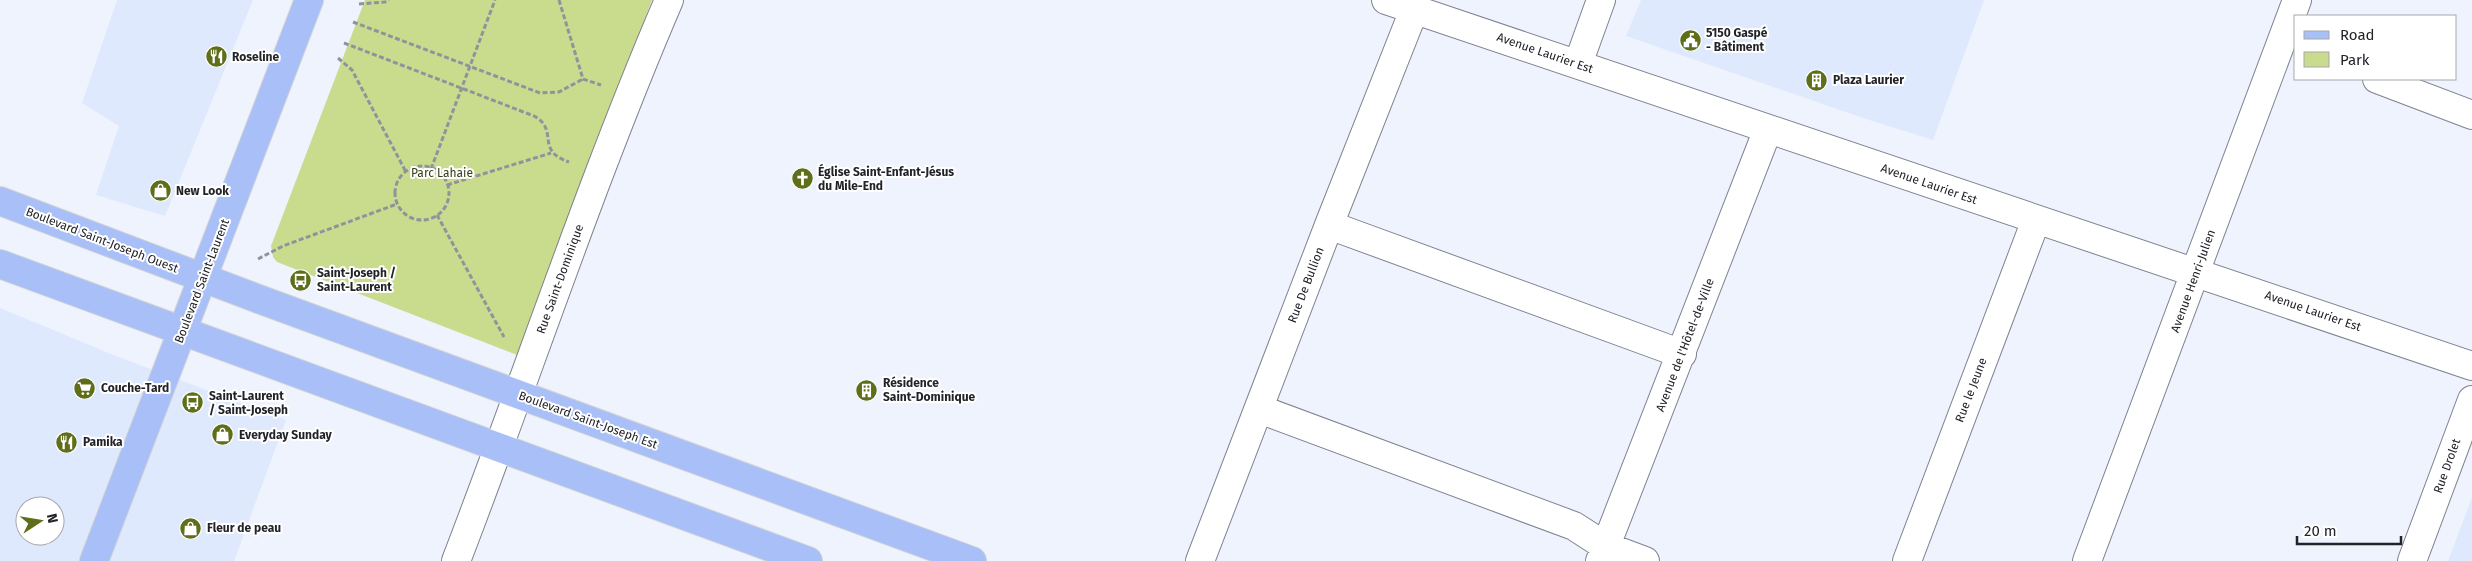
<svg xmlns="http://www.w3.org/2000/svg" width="2472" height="561" font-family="'Fira Sans',sans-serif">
<rect width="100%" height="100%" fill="#eef3fe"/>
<!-- built -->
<path fill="#dfe9fd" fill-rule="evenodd" d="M117,0H253L165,216L96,195L119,126L82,103Z
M1641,0H1984L1933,140L1863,118L1626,36Z
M0,308L111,354L286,420L234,561H0ZM25,506H55V536H25Z
M2472,497V561H2448Z"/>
<!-- green -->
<path fill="#c9dc8d" d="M365,0H652L517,355L277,262L273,257L271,246Z"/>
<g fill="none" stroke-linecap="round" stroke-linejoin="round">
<defs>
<path id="minor" d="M1386,0L2472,366
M1578,64L1601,0
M2377,79L2472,115
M1329,225L1682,354
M1259,409L1574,526L1605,546L1645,561
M456,561C528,374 590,184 669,0
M1200,561L1329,225L1414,10
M1600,561L1768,129
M1907,561L2036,220
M2087,561L2297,0
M2412,561L2472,400"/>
<path id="major" d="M0,201L256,298L972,561
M0,264L808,561
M94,561L309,0"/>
</defs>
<!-- minor casing -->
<use href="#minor" stroke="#7d838f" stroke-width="30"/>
<!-- major casing -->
<use href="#major" stroke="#d3d3d4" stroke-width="30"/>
<!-- path -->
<path stroke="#90939c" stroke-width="3" stroke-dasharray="5 2.5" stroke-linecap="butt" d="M559,0L583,79L601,85
M359,4L385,2L389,0
M353,22L540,93L559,92L583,79
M344,43L534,116C560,130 534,150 569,162
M338,58L352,70L406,172
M395 193a27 27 0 1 1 54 0a27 27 0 1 1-54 0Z
M431,169L495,0
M447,185L551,153
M437,215L504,337
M258,259L283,246L397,204"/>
<!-- minor -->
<use href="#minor" stroke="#fff" stroke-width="28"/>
<!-- major -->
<use href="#major" stroke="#a8bff7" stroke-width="28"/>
</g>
<!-- icons -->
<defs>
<symbol id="civic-disc" viewBox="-11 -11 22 22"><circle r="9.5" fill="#5e6e19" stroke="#fff"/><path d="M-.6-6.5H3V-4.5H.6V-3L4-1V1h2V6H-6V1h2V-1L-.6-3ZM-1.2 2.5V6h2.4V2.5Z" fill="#fff"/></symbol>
<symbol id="restaurant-disc" viewBox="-11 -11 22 22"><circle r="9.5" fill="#5e6e19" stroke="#fff"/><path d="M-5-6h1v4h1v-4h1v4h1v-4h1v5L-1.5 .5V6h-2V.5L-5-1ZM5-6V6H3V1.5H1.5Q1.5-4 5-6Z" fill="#fff"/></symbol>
<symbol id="building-disc" viewBox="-11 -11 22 22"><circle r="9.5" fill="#5e6e19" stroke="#fff"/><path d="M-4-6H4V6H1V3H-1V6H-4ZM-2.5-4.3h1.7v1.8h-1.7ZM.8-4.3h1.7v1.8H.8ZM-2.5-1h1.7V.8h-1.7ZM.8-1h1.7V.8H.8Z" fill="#fff"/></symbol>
<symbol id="church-disc" viewBox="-11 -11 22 22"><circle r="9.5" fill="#5e6e19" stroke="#fff"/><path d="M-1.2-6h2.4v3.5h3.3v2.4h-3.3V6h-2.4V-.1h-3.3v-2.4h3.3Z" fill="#fff"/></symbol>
<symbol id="shop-disc" viewBox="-11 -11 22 22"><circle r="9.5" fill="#5e6e19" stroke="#fff"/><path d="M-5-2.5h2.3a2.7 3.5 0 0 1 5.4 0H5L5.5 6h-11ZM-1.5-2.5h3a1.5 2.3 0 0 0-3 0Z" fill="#fff"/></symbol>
<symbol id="bus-disc" viewBox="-11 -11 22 22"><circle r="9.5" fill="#5e6e19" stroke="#fff"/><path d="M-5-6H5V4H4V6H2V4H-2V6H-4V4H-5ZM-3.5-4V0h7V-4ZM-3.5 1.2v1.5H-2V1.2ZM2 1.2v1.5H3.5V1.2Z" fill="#fff"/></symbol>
<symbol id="supermarket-disc" viewBox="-11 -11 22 22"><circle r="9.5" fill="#5e6e19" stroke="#fff"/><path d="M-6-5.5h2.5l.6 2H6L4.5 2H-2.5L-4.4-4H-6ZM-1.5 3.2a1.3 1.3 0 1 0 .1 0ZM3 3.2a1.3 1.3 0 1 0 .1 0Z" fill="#fff"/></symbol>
</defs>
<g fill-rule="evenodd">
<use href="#civic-disc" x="1678" y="28" width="25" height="25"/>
<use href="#restaurant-disc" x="204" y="44" width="25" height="25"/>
<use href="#building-disc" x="1804" y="68" width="25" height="25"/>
<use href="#church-disc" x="790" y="166" width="25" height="25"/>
<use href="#shop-disc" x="148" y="178" width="25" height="25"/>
<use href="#bus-disc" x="288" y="268" width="25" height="25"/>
<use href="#supermarket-disc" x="72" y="376" width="25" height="25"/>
<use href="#building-disc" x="854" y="378" width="25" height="25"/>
<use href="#bus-disc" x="180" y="390" width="25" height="25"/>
<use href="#shop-disc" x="210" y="422" width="25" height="25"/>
<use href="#restaurant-disc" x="54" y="430" width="25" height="25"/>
<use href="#shop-disc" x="178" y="516" width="25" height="25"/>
</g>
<g text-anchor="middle" stroke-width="4" stroke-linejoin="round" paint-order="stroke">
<!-- poi labels -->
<g font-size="12" font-weight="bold" fill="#212328" stroke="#fff" text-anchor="start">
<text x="1706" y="37">5150 Gaspé<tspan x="1706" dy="14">- Bâtiment</tspan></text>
<text x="232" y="61">Roseline</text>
<text x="1833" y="84">Plaza Laurier</text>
<text x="818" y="176">Église Saint-Enfant-Jésus<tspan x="818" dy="14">du Mile-End</tspan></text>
<text x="176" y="195">New Look</text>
<text x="317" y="277">Saint-Joseph /<tspan x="317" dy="14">Saint-Laurent</tspan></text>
<text x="883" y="387">Résidence<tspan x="883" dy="14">Saint-Dominique</tspan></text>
<text x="101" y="392">Couche-Tard</text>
<text x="209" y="400">Saint-Laurent<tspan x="209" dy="14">/ Saint-Joseph</tspan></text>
<text x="239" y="439">Everyday Sunday</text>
<text x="83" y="446">Pamika</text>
<text x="207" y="532">Fleur de peau</text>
</g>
<!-- street labels -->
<g font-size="12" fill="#212328" stroke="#fff">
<text transform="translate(1545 53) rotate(19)" y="4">Avenue Laurier Est</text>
<text transform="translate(1929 184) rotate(19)" y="4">Avenue Laurier Est</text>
<text transform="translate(102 240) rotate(21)" y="4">Boulevard Saint-Joseph Ouest</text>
<text transform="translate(560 279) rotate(-70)" y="4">Rue Saint-Dominique</text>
<text transform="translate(202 281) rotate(-69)" y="4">Boulevard Saint-Laurent</text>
<text transform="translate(2193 281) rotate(-70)" y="4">Avenue Henri-Julien</text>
<text transform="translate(1306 285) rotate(-69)" y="4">Rue De Bullion</text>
<text transform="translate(2313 311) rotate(19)" y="4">Avenue Laurier Est</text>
<text transform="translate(1685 345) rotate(-69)" y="4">Avenue de l'Hôtel-de-Ville</text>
<text transform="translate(1971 390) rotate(-69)" y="4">Rue le Jeune</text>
<text transform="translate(588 420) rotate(20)" y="4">Boulevard Saint-Joseph Est</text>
<text transform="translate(2447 466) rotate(-70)" y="4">Rue Drolet</text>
</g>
<!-- park labels -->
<g font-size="12" fill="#363e17" stroke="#fff">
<text x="442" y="177">Parc Lahaie</text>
</g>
</g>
<!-- legend -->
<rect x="2294" y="15" width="162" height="65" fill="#ffffff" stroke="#a6a7a9"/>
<rect x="2304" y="31" width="25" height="8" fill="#a8bff7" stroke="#a6a7a9"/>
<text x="2340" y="40" font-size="15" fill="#212328">Road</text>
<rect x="2304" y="52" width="25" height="15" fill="#c9dc8d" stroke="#a6a7a9"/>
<text x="2340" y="65" font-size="15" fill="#212328">Park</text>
<!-- north arrow -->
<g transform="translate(40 521) rotate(78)"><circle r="24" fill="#ffffff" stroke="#a6a7a9"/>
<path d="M0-4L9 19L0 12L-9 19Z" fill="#5e6e19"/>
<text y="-8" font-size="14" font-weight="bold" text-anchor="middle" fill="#212328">N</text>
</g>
<!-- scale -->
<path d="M2297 536v8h104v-8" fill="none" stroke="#212328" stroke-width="2.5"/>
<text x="2304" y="536" font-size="15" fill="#212328" stroke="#ffffff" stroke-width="4" paint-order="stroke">20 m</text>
</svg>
